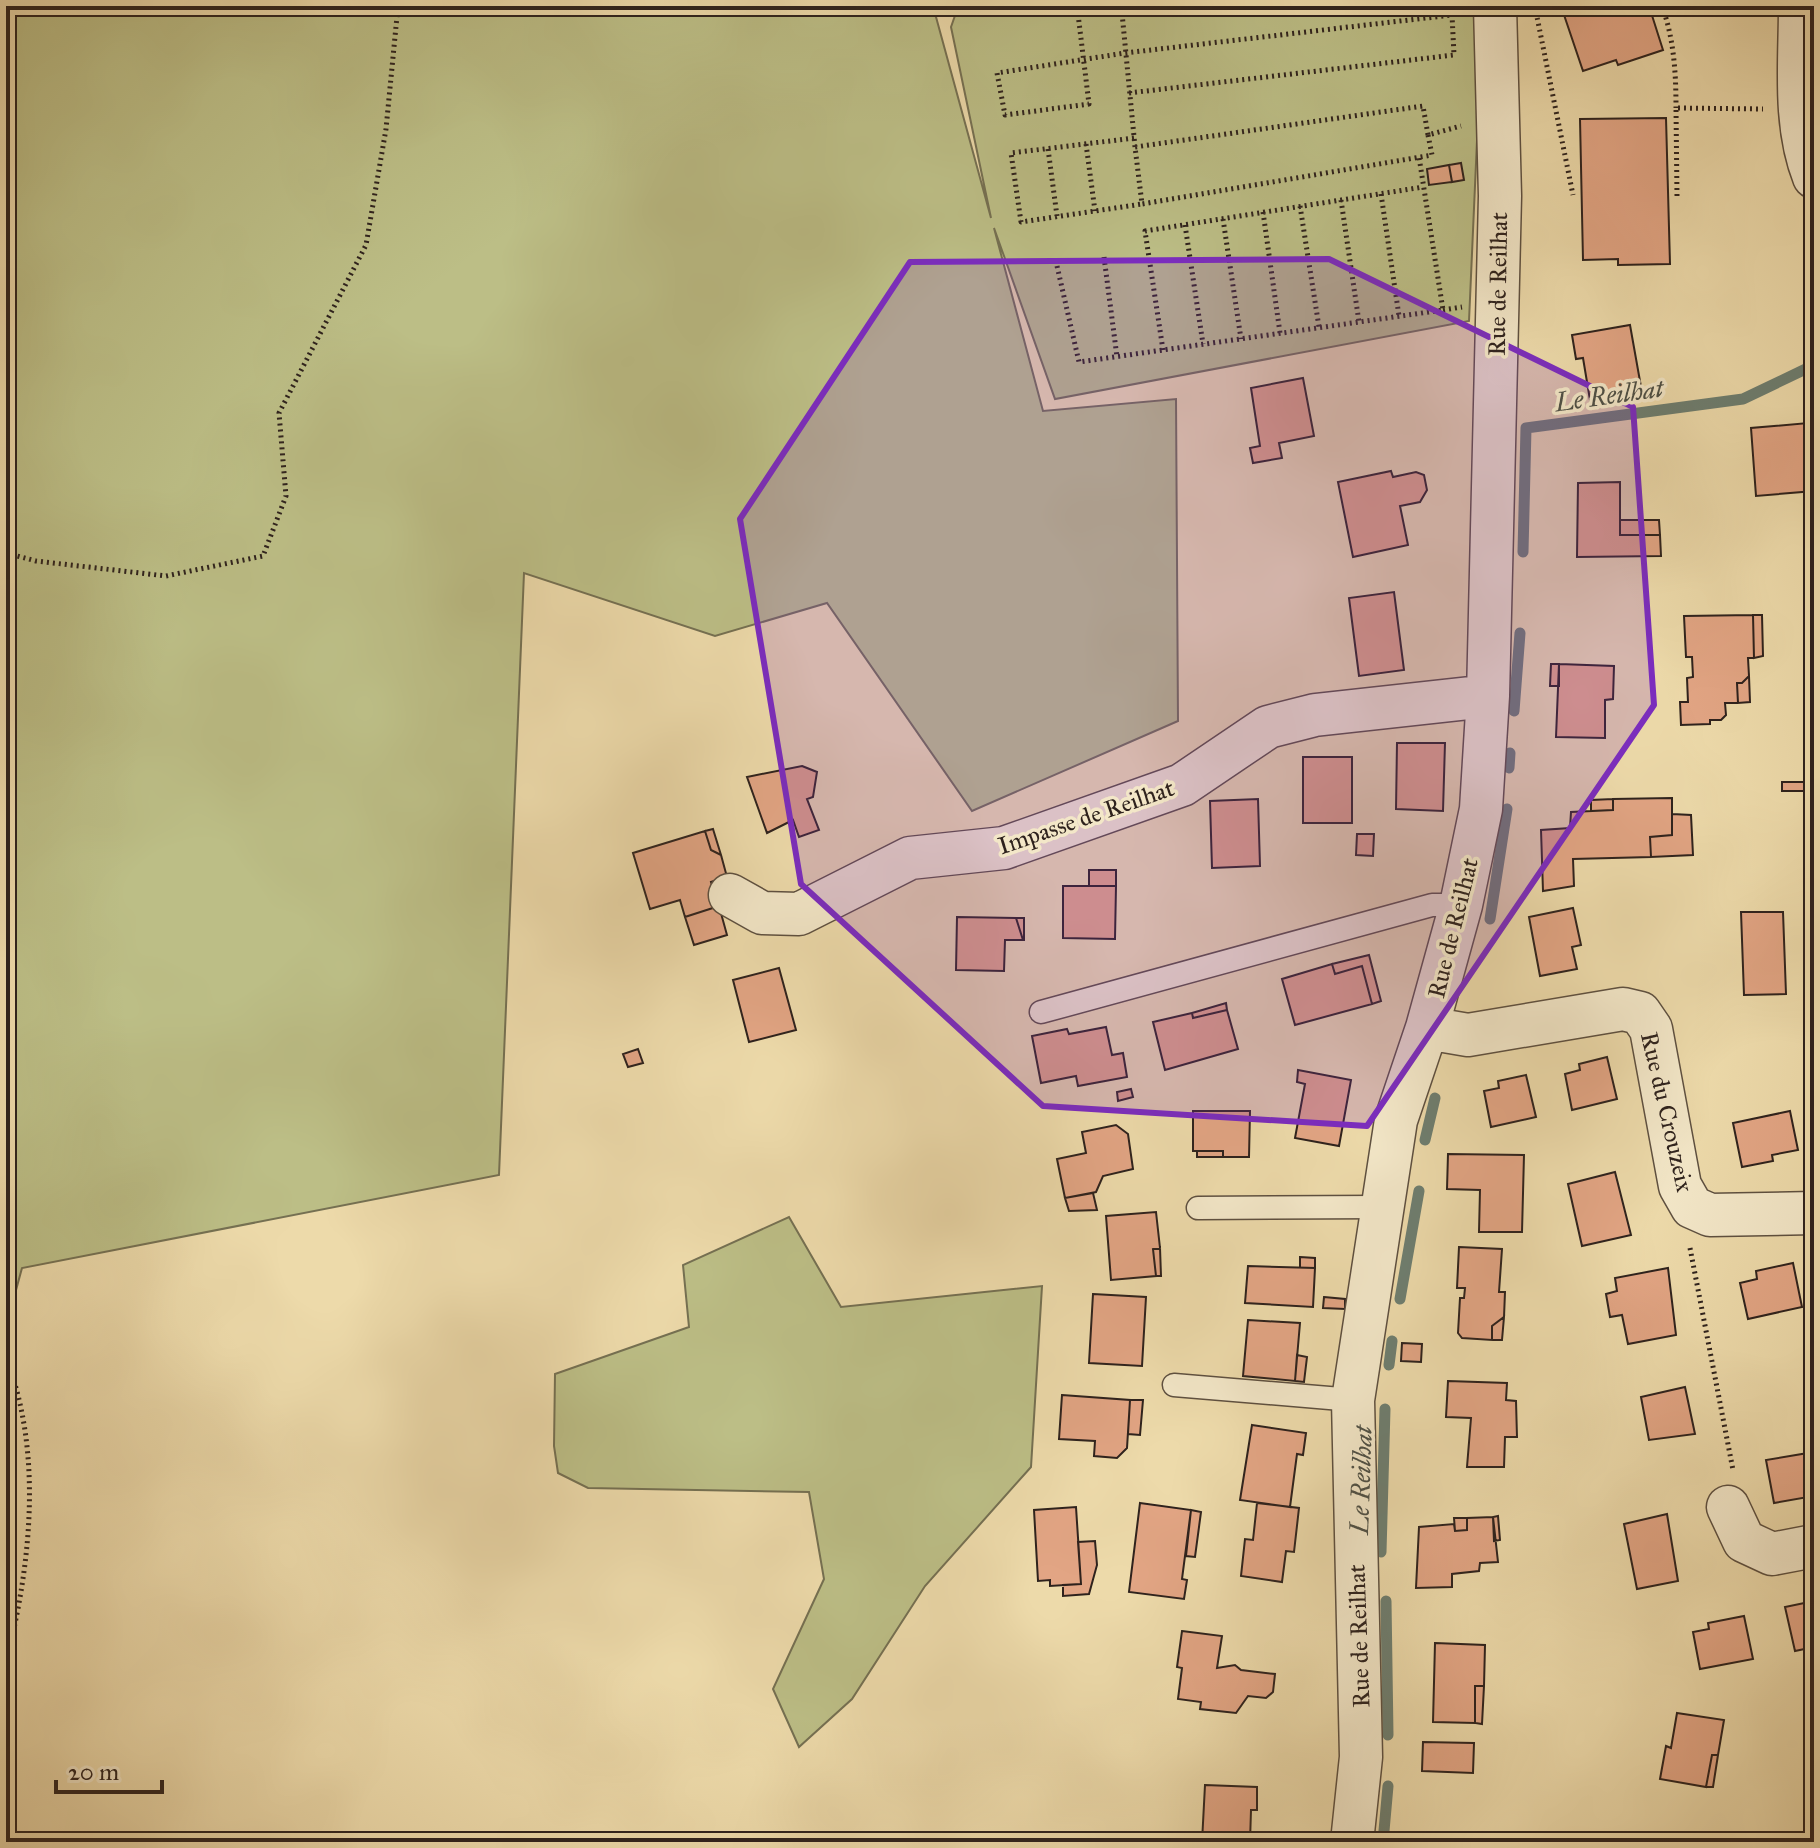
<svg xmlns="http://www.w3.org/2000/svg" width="1820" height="1848" font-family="'IM FELL Great Primer',serif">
<rect width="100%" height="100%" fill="#eddaaa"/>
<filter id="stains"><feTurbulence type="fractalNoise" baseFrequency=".0025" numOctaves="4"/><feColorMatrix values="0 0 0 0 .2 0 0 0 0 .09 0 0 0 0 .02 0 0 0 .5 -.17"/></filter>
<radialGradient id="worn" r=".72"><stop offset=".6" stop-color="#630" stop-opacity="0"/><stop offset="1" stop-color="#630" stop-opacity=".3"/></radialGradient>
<!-- green -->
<path fill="#bcbe86" stroke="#757052" stroke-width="2" d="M6,6H933L991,218L951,27L958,7L1479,6L1480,73L1469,321L1055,399L994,228L1043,411L1176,399L1178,721L972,811L827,603L715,636L524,573L499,1175L22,1268L6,1327Z
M789,1217L841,1307L1042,1286L1031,1467L925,1586L852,1699L799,1747L773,1689L824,1579L809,1492L588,1488L558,1473L554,1446L555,1374L689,1327L683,1265Z"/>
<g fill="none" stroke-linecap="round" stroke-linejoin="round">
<!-- stream -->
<path stroke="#6e7e70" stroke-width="11" d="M1523,552L1526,428L1743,399L1814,365
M1514,711L1520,633
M1509,768L1510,753
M1490,919L1507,809
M1425,1140L1435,1098
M1400,1299L1419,1191
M1389,1365L1392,1341
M1381,1552L1385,1409
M1386,1601L1388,1735
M1383,1842L1388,1786"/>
</g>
<!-- building -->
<path fill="#e2a584" stroke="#2e221d" stroke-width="2" d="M1561,6H1649L1663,50L1618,65L1616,60L1583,71Z
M1666,118L1670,264L1618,265V259L1583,260L1580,119Z
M1461,163L1464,180L1452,182L1449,165Z
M1449,165L1452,182L1429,185L1427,169Z
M1630,325L1643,398L1591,406L1583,358L1576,359L1572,335Z
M1303,378L1314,436L1279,443L1282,458L1253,463L1250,448L1260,446L1251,388Z
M1808,423L1814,491L1756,496L1751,428Z
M1391,471L1393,477L1416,472L1424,475L1427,490L1420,502L1400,506L1408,545L1353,557L1338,482Z
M1620,482V535H1660L1661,556L1577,557L1578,483Z
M1620,520H1659L1660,535H1620Z
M1394,592L1404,670L1359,676L1349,598Z
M1753,615L1754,658H1748L1749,676L1742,683H1737L1738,703H1725L1726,715L1721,720H1710V724L1681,725L1680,702H1688L1687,678L1693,677L1692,657H1686L1684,616Z
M1753,615H1762L1763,656L1754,658Z
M1551,664H1559V686H1550Z
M1559,664L1614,666L1613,699L1605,700V738L1556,737Z
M1749,676L1750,702L1738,703L1737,683H1742Z
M1397,743H1445L1443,811L1396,809Z
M1303,757H1352V823H1303Z
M802,766L817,772L813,797L807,799L819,830L799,837L793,820L767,833L747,777Z
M1782,782H1808L1809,791H1782Z
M1672,798V835L1650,837L1651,857L1573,859L1574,886L1543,891L1541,830L1570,828L1571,812L1613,810V799Z
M1258,799L1260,866L1212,868L1210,801Z
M1613,799V810L1591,811V800Z
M1672,814L1691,815L1693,855L1651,857L1650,837L1672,835Z
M713,829L721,855L711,850L705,831Z
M705,831L711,850L721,855L727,877L711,882L719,906L685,917L680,900L650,909L633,853Z
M1357,834H1374L1373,856L1356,855Z
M1089,870H1116V886H1089Z
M1063,886H1116L1115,939L1063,938Z
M719,906L727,935L694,945L685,917Z
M1573,908L1581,945L1572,947L1577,969L1540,976L1529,917Z
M1741,912H1783L1786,994L1744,995Z
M957,917L1016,918L1023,940H1005L1004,971L956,970Z
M1016,918H1024V940H1023Z
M1369,955L1381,1001L1372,1004L1362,966L1335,974L1332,964Z
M1332,964L1335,974L1362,966L1372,1004L1295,1025L1282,979Z
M779,968L796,1030L749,1042L733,980Z
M1226,1003L1227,1010L1193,1018L1192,1013Z
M1227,1010L1238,1049L1165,1070L1153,1022L1192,1013L1193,1018Z
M1106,1027L1112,1055L1123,1053L1127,1077L1078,1086L1076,1076L1041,1083L1032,1036L1067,1029L1069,1034Z
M638,1049L643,1063L628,1067L623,1054Z
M1607,1057L1617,1099L1572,1110L1565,1074L1580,1070L1579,1064Z
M1298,1070L1351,1080L1339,1146L1295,1138L1305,1084L1297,1082Z
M1526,1075L1536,1117L1491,1127L1484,1091L1499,1088L1498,1081Z
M1131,1089L1133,1097L1118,1101L1117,1092Z
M1193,1111H1250L1249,1157H1223V1151H1193Z
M1790,1111L1798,1150L1772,1155L1773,1161L1742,1167L1733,1123Z
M1116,1125L1128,1134L1133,1169L1103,1176L1096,1192L1065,1198L1057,1159L1086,1153L1082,1132Z
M1197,1151H1223V1157H1197Z
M1448,1154L1524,1155L1522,1232H1479L1480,1190L1447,1189Z
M1615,1172L1631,1235L1582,1246L1568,1184Z
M1093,1193L1097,1210L1069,1211L1065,1198Z
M1156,1212L1160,1248L1153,1249L1156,1276L1111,1280L1106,1216Z
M1459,1247L1502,1249L1499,1292H1505L1504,1317L1492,1326V1340L1462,1338L1458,1333L1460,1298H1464L1465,1288H1457Z
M1160,1248L1161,1276H1156L1153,1249Z
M1300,1257L1315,1258V1268H1300Z
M1793,1263L1802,1307L1748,1319L1740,1283L1757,1279L1756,1271Z
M1248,1266L1315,1268L1313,1307L1245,1303Z
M1668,1268L1676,1335L1628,1344L1622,1315L1610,1317L1606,1294L1617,1291L1615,1278Z
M1093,1294L1146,1297L1142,1366L1089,1363Z
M1324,1297L1345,1299V1309L1323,1308Z
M1504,1317L1502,1340H1492V1326Z
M1248,1320L1300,1323L1295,1381L1243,1376Z
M1402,1343L1422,1344L1421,1362L1401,1361Z
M1297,1355L1307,1357L1304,1382L1295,1381Z
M1448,1381L1507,1383L1506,1400L1516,1401L1517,1437H1505L1504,1467H1467L1471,1418L1446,1417Z
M1685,1387L1695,1434L1649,1440L1641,1397Z
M1062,1395L1130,1400L1127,1448L1117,1458L1094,1456L1095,1441L1059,1439Z
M1130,1400H1143L1140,1435L1128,1434Z
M1252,1425L1306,1433L1303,1455L1297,1454L1290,1507L1240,1500Z
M1814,1452V1496L1774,1503L1766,1460Z
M1140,1503L1191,1510L1182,1579L1187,1580L1184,1599L1129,1592Z
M1257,1503L1299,1508L1294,1552L1286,1551L1282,1582L1241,1576L1245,1539L1253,1540Z
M1076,1507L1081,1584L1050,1586V1580L1038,1581L1034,1510Z
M1191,1510L1201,1512L1195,1557L1186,1556Z
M1667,1514L1678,1581L1637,1589L1624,1524Z
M1498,1516L1500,1540L1494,1541L1493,1517Z
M1493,1517L1498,1562L1480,1563L1479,1571L1452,1574V1587L1416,1588L1419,1527L1454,1524L1455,1531L1467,1530V1518Z
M1454,1518H1467V1530L1455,1531Z
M1095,1541L1097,1565L1089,1594L1063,1596V1585L1081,1584L1078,1542Z
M1814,1601V1647L1795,1651L1785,1607Z
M1744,1616L1753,1659L1700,1669L1693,1632L1709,1629L1708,1623Z
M1182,1631L1222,1636L1217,1668L1235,1665L1241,1670L1275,1674L1273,1692L1266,1698L1248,1696L1236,1713L1200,1709L1201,1702L1178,1699L1182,1668L1177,1667Z
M1435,1643L1485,1645L1484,1686H1475V1723L1433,1722Z
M1475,1686H1484L1482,1724L1475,1723Z
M1677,1713L1724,1720L1718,1755H1712L1706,1787L1660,1779L1666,1746L1671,1748Z
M1423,1742L1474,1743L1473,1773L1422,1771Z
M1712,1755H1718L1713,1787H1706Z
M1205,1785L1257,1787V1810H1251L1250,1842H1202Z
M1438,1835L1482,1839V1842H1437Z"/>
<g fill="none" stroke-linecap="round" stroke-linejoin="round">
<defs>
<path id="lane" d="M1041,1012L1432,905H1461
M1198,1208L1380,1207
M1174,1385L1353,1400"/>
<path id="street" d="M1800,6C1800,63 1793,124 1814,177
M730,895L762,913L799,914L910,858L1004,848L1182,785L1268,727L1315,715L1488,696
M1427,1028L1468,1035L1623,1009L1640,1013L1651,1029L1680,1186L1692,1207L1710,1215L1814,1213
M1728,1507L1744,1541L1772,1554L1814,1546
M1352,1842L1361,1757L1353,1400L1396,1120L1427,1028L1461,905L1481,809L1488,696L1500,196L1495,6"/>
</defs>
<!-- lane casing -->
<use href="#lane" stroke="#5e5040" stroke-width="25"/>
<!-- street casing -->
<use href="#street" stroke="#5e5040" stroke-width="45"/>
<!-- path -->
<path stroke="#2e221d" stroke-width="5" stroke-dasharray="2 4" stroke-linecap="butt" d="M1662,6C1674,39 1676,73 1676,108
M1536,12L1573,195
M1078,14L1089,104L1005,115L997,73L1125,53L1452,15L1451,6
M1129,93L1454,55L1452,15
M1428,135L1432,155L1142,204L1135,147L1423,106L1428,135L1461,126
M1134,138L1011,153L1021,222L1142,204
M1086,144L1095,211
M1135,147L1122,13L1183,6
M1048,149L1057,216
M1381,194L1399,316
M1677,196L1676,108L1763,109
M1341,200L1359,322
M1300,206L1319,327
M1263,212L1280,333
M1223,219L1241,339
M1185,225L1203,344
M1104,257L1117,357
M1057,266L1079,362L1443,310L1419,157
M1443,310L1462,307
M1163,350L1145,231L1423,187
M6,553L36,561L166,576L263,556L286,496L279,413L366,245L386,129L398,6
M1690,1248L1733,1470
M6,1358C43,1452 31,1565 6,1662"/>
<!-- lane -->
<use href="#lane" stroke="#f3e7c8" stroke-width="22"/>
<!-- street -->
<use href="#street" stroke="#f3e7c8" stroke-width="42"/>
</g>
<!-- marked area -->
<path fill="#7b2cbf" fill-opacity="0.2" stroke="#7b2cbf" stroke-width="6" stroke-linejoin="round" d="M1329,259L1633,407L1654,705L1367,1126L1043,1106L801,884L740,519L910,262Z"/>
<g text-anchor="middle" stroke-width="7" stroke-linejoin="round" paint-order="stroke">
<!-- street labels -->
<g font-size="24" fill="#2e221d" stroke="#f3e7c8">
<text transform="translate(1498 284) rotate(-89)" y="8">Rue de Reilhat</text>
<text transform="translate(1086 817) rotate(-19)" y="8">Impasse de Reilhat</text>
<text transform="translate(1453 928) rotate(-76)" y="8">Rue de Reilhat</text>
<text transform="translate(1667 1112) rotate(77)" y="8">Rue du Crouzeix</text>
<text transform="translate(1359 1636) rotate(-92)" y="8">Rue de Reilhat</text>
</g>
<!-- water labels -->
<g font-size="26" font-style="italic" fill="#4e5046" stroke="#f3e7c8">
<text transform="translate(1609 395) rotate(-8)" y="9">Le Reilhat</text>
<text transform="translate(1361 1480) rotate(-88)" y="9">Le Reilhat</text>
</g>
</g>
<!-- margin -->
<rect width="1820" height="1848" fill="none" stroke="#eddaaa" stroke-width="32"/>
<rect x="8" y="8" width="1804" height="1832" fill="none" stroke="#2e221d" stroke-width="4"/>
<rect x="16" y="16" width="1788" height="1816" fill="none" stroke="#2e221d" stroke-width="2"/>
<!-- scale -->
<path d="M56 1780v12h106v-12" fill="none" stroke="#2e221d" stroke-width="4"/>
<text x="68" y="1780" font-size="24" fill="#2e221d" stroke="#f3e7c8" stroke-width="6" paint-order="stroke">20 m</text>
<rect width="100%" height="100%" filter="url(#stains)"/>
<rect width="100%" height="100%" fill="url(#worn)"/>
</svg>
